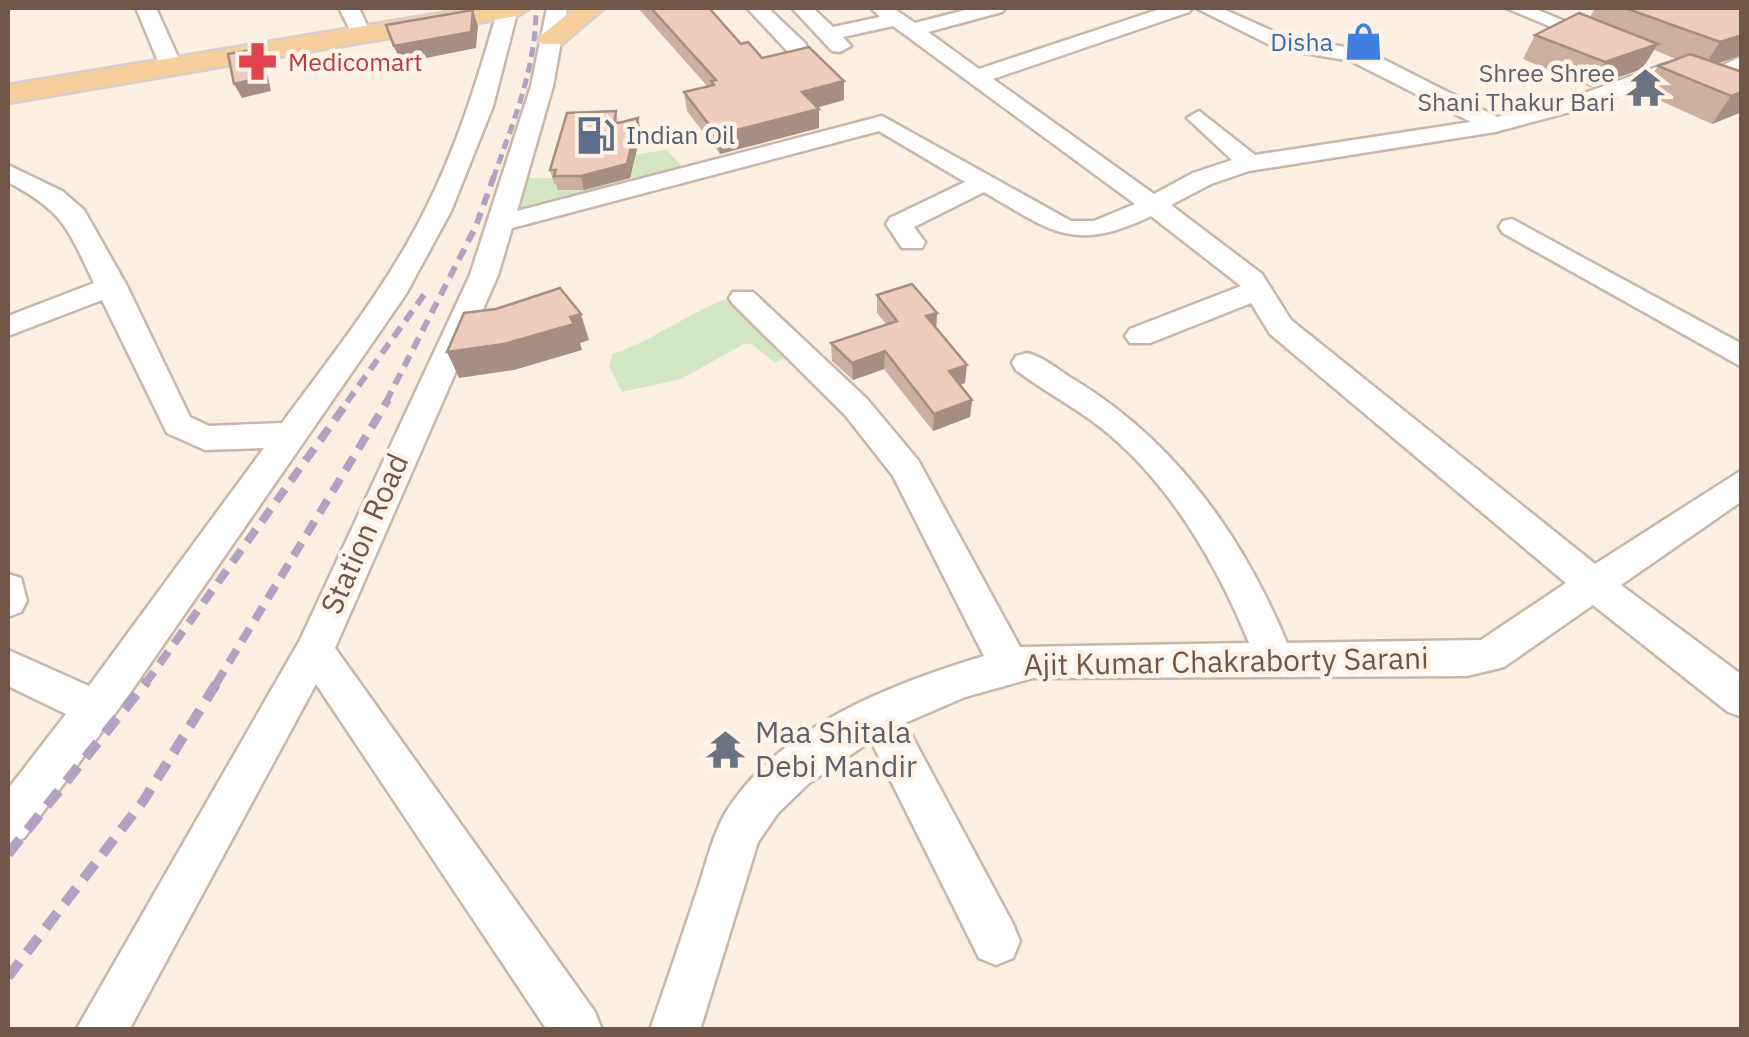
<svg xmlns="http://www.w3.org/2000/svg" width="1749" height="1037" font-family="'IBM Plex Sans',sans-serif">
<rect width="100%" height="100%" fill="#faefe1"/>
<!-- green -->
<path fill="#d2e7c1" d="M667,150L687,172L512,218L527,178H579L590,161Z
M732,297L792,354L775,363L752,344H744L681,379L622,392L609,366L613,354C655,340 690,311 732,297Z"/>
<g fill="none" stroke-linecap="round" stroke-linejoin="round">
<defs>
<path id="minor" d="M136,8H156L182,66L179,71L171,73L160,66Z
M339,8H359L371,34L368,38H354Z
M547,8H567L553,86L517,211L882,116L1071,221H1094L1135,204L893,26L843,37L851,46L840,52L832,51L792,8H813L833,27L880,17L871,8H893L915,23L973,8H1005L1002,12L928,32L979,69L1163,8H1192L1189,12L993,79L1154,194L1193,173L1232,160L1187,118L1199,111L1255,155L1471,122L1351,61L1276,48L1196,8H1221L1288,38L1365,50L1497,117L1576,96L1665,64H1681V74L1592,106L1495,132L1249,171L1211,184L1171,205L1262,274L1291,320L1595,564L1742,470V501L1621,585L1742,675V717L1728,712L1593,605L1504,667L1467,676L1033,678L965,697L905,723L1013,924L1020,941L1013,958L996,965L979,958L871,741L808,784L778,813L758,842L700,1030H650C666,983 682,937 697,891C706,865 712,836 726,812C778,727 894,683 984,656L893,476L845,415L733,304L729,298L733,292H753L867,399L918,460L1020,647L1249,643C1217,564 1168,480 1100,427C1074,406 1043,391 1016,370L1012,363L1016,356L1027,353C1044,357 1058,370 1073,379C1174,440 1242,535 1287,643L1481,640L1566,583L1270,334L1251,303L1150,343H1130L1125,336L1130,329L1241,286L1151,216C1074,253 1052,232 984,192L914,227L925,242L922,248H902L886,224L890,218L965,182L879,131L512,228L498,275L335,648L595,1012L602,1030H547L316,684L129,1030H76L300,640L470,275L531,86Z
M747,8H768L806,44V54H790Z
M1506,8H1533L1610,40L1606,44H1592Z
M498,9H518L493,106L451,211L406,294L130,693L24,838L8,844V789L66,714L8,686V650L89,686L264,448L205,450L167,433L102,300L8,336V316L94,283C67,227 64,212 8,182V165L62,191L84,210L127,286L190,417L209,426L282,423C332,355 386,288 424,212C457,148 478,78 498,9Z
M1742,56V71L1702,88L1691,81Z
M1512,219L1742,344V367L1503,233L1499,227L1503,221Z
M8,574L21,578L27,601L21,612L8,617Z"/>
<path id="major" d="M473,8H530L517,16L8,103V85Z
M575,8H604L562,44H542L538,38Z"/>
</defs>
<!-- minor casing -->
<use href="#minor" stroke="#cab6a8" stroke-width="5"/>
<!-- major casing -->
<use href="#major" stroke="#d7cfcc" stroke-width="5"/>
<!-- minor -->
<use href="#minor" fill="#fff" fill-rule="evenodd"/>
<!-- major -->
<use href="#major" fill="#f6cf9c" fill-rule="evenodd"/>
<!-- rail-far3 -->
<path stroke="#b1a1c2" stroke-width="5" stroke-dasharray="10 6" stroke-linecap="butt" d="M493,179C513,122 536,69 536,8"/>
<!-- rail-far2 -->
<path stroke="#b1a1c2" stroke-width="6" stroke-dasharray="12 8" stroke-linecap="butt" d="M347,402L426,292
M386,402L476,226L494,176"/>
<!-- rail-far1 -->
<path stroke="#b1a1c2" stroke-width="8" stroke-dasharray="15 10" stroke-linecap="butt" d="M145,684L349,400
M216,684L388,400"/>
<!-- rail -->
<path stroke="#b1a1c2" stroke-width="10" stroke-dasharray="19 12" stroke-linecap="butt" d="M8,854L147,681
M8,977L144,800L218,681"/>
</g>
<!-- wall -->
<path fill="#cdafa0" d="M638,8H714L710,9L741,44L762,58L844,81V100L817,108L819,128L720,154L687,111L684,92L708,87Z
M1595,8H1742L1717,63L1738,70L1742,65V112L1712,124L1641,92L1658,66L1676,59L1654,50L1642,69L1590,87L1523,59L1535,35L1590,17Z
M616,111L618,122L638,118L641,132L630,178L584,190H558L556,184H554L550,170Z
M877,295L937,313L936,328L965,383L960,385L972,400L970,417L933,431L884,369L853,380L832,361L831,343L886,324L877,313Z"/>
<!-- shaded-wall -->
<path fill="#a78e82" d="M473,10L478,26L476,48L401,63L394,46Z
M1742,35V55L1702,69L1720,42Z
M1658,44L1642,69L1590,87L1605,62Z
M258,49L265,63L271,91L242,98L234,84Z
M844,81V100L803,111L802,92Z
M1742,92V112L1712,124L1731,96Z
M819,109V128L720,154L717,135Z
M638,118L641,132L630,178L584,190L581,176Z
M937,313L936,331L926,316Z
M581,314L589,340L580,343L582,350L514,370L459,378L447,352Z
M885,351L884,369L853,380L852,363Z
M967,365L965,383L948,389L949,371Z
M972,400L970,417L933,431L934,414Z"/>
<!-- building -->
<path fill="#eecbba" stroke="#a78e82" stroke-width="2.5" d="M651,8H709L741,44L748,42L762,58L809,47L844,81L802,92L819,109L717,135L684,92L714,85L711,81L716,80Z
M1625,8H1742V35L1720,42Z
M473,10L471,32L394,46L386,25Z
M1579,13L1658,44L1605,62L1535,35Z
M258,49L264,77L234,84L228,54Z
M1690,54L1742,72V92L1731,96L1658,66Z
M616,111L614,124L638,118L627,164L581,176H554L556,170H550L567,113Z
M912,284L937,313L926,316L967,365L949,371L972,400L934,414L885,351L852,363L831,343L897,321L877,295Z
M560,288L581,314L570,317L574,324L504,344L447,352L464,313L496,309Z"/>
<!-- icons -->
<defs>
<symbol id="shop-bare" viewBox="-9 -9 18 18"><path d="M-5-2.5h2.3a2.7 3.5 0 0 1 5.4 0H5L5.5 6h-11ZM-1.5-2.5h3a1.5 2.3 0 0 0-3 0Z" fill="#3f7fe0" stroke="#fef3e6" stroke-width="2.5" paint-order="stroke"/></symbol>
<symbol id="pharmacy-bare" viewBox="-9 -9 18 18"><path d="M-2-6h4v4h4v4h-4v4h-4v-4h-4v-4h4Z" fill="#e0444e" stroke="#fef3e6" stroke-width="2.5" paint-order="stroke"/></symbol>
<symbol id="temple-bare" viewBox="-9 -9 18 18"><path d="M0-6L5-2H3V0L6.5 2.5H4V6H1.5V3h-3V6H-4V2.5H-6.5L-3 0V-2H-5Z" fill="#6b7280" stroke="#fef3e6" stroke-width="2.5" paint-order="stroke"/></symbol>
<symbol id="fuel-bare" viewBox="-9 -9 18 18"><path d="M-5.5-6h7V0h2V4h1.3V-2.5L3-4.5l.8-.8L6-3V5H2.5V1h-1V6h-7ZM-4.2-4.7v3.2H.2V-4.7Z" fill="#5c6f8a" stroke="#fef3e6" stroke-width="2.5" paint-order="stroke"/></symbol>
</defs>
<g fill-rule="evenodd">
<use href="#shop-bare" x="1336" y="14" width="55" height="55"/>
<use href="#pharmacy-bare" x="230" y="34" width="55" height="55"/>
<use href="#temple-bare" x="1618" y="60" width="55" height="55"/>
<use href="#fuel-bare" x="568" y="108" width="55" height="55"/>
<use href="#temple-bare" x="698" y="722" width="55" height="55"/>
</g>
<g text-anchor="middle" stroke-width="9" stroke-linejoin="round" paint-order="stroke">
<!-- far-shop labels -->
<g font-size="25" fill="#366cbe" stroke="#fef3e6" text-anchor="end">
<text x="1333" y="51">Disha</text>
</g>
<!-- far-health labels -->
<g font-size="25" fill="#be3a42" stroke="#fef3e6" text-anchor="start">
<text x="288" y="71">Medicomart</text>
</g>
<!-- far-worship labels -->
<g font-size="25" fill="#5b616d" stroke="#fef3e6" text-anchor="end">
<text x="1615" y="82">Shree Shree<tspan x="1615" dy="29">Shani Thakur Bari</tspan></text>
</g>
<!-- far-service labels -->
<g font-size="25" fill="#4e5e75" stroke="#fef3e6" text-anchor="start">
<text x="626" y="144">Indian Oil</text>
</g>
<!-- street labels -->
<g font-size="30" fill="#705549" stroke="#fef3e6">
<text transform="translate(365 534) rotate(-66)" y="10">Station Road</text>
<text transform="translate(1226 662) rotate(-1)" y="10">Ajit Kumar Chakraborty Sarani</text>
</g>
<!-- worship labels -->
<g font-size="30" fill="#5b616d" stroke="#fef3e6" text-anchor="start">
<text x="755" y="743">Maa Shitala<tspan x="755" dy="34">Debi Mandir</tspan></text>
</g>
</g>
<!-- border -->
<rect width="1749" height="1037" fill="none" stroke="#705549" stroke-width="20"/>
</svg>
